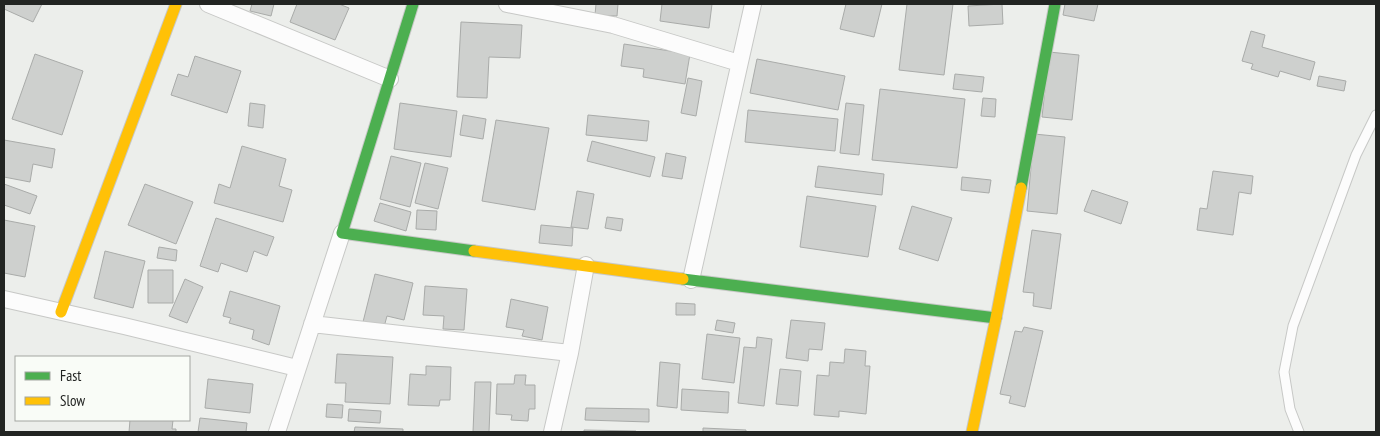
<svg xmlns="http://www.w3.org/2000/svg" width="1380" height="436" font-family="'PT Sans Narrow',sans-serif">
<rect width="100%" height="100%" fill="#eceeeb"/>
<!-- building -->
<path fill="#ced0ce" stroke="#a9aba9" d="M4,4H42L33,22L4,9Z
M252,4H274L271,16L250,11Z
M297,4H339L349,8L335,40L290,22Z
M596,4H618L617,16L595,15Z
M662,4H712L709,28L660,21Z
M846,4H882L874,37L840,29Z
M907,4H953L944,75L899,70Z
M1002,4L1003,24L969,26L968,6Z
M1065,4H1098L1094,21L1063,15Z
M461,22L522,25L520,58L489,57L487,98L457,97Z
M1251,31L1265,35L1262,47L1315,62L1310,80L1280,71L1278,77L1251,69L1253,64L1242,61Z
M624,44L690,54L685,84L643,77L644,69L621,66Z
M1049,52L1079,55L1072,120L1042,117Z
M35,54L83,71L62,135L12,119Z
M195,56L241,71L227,113L171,95L178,74L188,77Z
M757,59L845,76L838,110L750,93Z
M955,74L984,77L982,92L953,89Z
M1319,76L1346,81L1344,91L1317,86Z
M688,78L702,81L696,116L681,113Z
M880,89L965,99L957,168L872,160Z
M983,98L996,99L995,117L981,116Z
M250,103L265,105L263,128L248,126Z
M400,103L457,111L451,157L394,149Z
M846,103L864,105L859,155L840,153Z
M748,110L838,119L835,151L745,142Z
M463,115L486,119L483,139L460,135Z
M588,115L649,121L647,141L586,135Z
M496,120L549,128L535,210L482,201Z
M1034,134L1065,137L1057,214L1027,211Z
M4,140L55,149L52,168L33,164L30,182L4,177Z
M592,141L655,157L650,177L587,161Z
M242,146L286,159L279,186L292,190L283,222L214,203L219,184L230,188Z
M666,153L686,157L682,179L662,176Z
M391,156L421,163L410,207L380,199Z
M425,163L448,168L438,209L415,203Z
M818,166L884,174L882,195L815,187Z
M1213,171L1253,176L1251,194L1239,192L1233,235L1197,230L1200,208L1207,209Z
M962,177L991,180L989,193L961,190Z
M4,184L37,196L30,214L4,205Z
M145,184L193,202L176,244L128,225Z
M1092,190L1128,202L1121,224L1084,211Z
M577,191L594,194L588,229L571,227Z
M807,196L876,206L868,257L800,247Z
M380,203L411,212L406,231L374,221Z
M912,206L952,218L938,261L899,249Z
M417,210L437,211L436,230L416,229Z
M607,217L623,219L621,231L605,228Z
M216,218L274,237L267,256L254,251L247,272L221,263L218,272L200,266Z
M4,220L35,226L25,277L4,273Z
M541,225L573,228L572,246L539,243Z
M1032,230L1061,234L1051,309L1033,306L1034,293L1023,292Z
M159,247L177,250L176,261L157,258Z
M105,251L145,261L133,308L94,298Z
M148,270H173V303H148Z
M375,274L413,283L404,320L387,316L384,327L363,322Z
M185,279L203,287L187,323L169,316Z
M425,286L467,289L464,330L443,329L444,316L423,315Z
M230,291L280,306L269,345L252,339L254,330L229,323L231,318L223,316Z
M511,299L548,307L542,340L522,336L524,330L506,327Z
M676,303L695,304V315H676Z
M717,320L735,323L733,333L715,330Z
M791,320L825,323L822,350L809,349L808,361L786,358Z
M1024,327L1043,331L1025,407L1009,403L1011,396L1000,394L1015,331L1022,332Z
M707,334L740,338L734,383L702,379Z
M757,337L772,339L764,406L738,403L744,347L756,348Z
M845,349L866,351L865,366H870L866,414L839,411V417L814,415L817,375L829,376L830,362L844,363Z
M337,354L393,357L390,404L345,402L346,383H335Z
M660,362L680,364L677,408L657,406Z
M426,366L451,367L450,400H440L439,406L408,405L410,374L426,375Z
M780,369L801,371L798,406L776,404Z
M515,375H526L525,385H535V409H529L528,421L511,420L512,415L496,414L497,384H514Z
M208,379L253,384L250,413L205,408Z
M475,382H491L489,432H473Z
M682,389L729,392L728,413L681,410Z
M327,404L343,405L342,418L326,417Z
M586,408L649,409V422L585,420Z
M349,409L381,411L380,423L348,421Z
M200,418L247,423L246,432H198Z
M130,420H173L172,429H176V432H129Z
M355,427L403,429V432H354Z
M703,428L746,430V432H703Z
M584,430L636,431V432H584Z"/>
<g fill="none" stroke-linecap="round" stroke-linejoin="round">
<defs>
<path id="lane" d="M1299,432L1290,409L1284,372L1293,326L1356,155L1376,115"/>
<path id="street" d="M208,4L390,79
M507,4L613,25L739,63
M691,280L753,4
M4,299L124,326L297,368
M312,324L570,353
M277,432L342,233
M552,432L570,353L586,265"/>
<path id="fast" d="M413,4L342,233L474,251
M1021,188L1055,4
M683,279L996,318"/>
<path id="slow" d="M474,251L683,279
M61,312L176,4
M972,432L996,318L1021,188"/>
</defs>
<!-- lane casing -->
<use href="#lane" stroke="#c7c8c6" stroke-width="11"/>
<!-- street casing -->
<use href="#street" stroke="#c7c8c6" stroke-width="18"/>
<!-- fast casing -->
<use href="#fast" stroke="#c7c8c6" stroke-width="13"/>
<!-- slow casing -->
<use href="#slow" stroke="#c7c8c6" stroke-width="13"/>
<!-- lane -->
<use href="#lane" stroke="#fcfcfc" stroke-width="9"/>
<!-- street -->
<use href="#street" stroke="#fcfcfc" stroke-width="16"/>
<!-- fast -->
<use href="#fast" stroke="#4caf50" stroke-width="11"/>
<!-- slow -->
<use href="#slow" stroke="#ffc107" stroke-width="11"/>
</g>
<!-- border -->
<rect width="1380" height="436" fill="none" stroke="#222422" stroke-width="10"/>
<!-- legend -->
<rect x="15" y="356" width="175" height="65" fill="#f9fcf7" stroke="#a3a6a2"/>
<rect x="25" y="372" width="25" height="8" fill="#4caf50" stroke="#a3a6a2"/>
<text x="60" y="381" font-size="15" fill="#222422">Fast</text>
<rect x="25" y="397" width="25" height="8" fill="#ffc107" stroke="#a3a6a2"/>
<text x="60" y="406" font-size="15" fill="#222422">Slow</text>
</svg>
